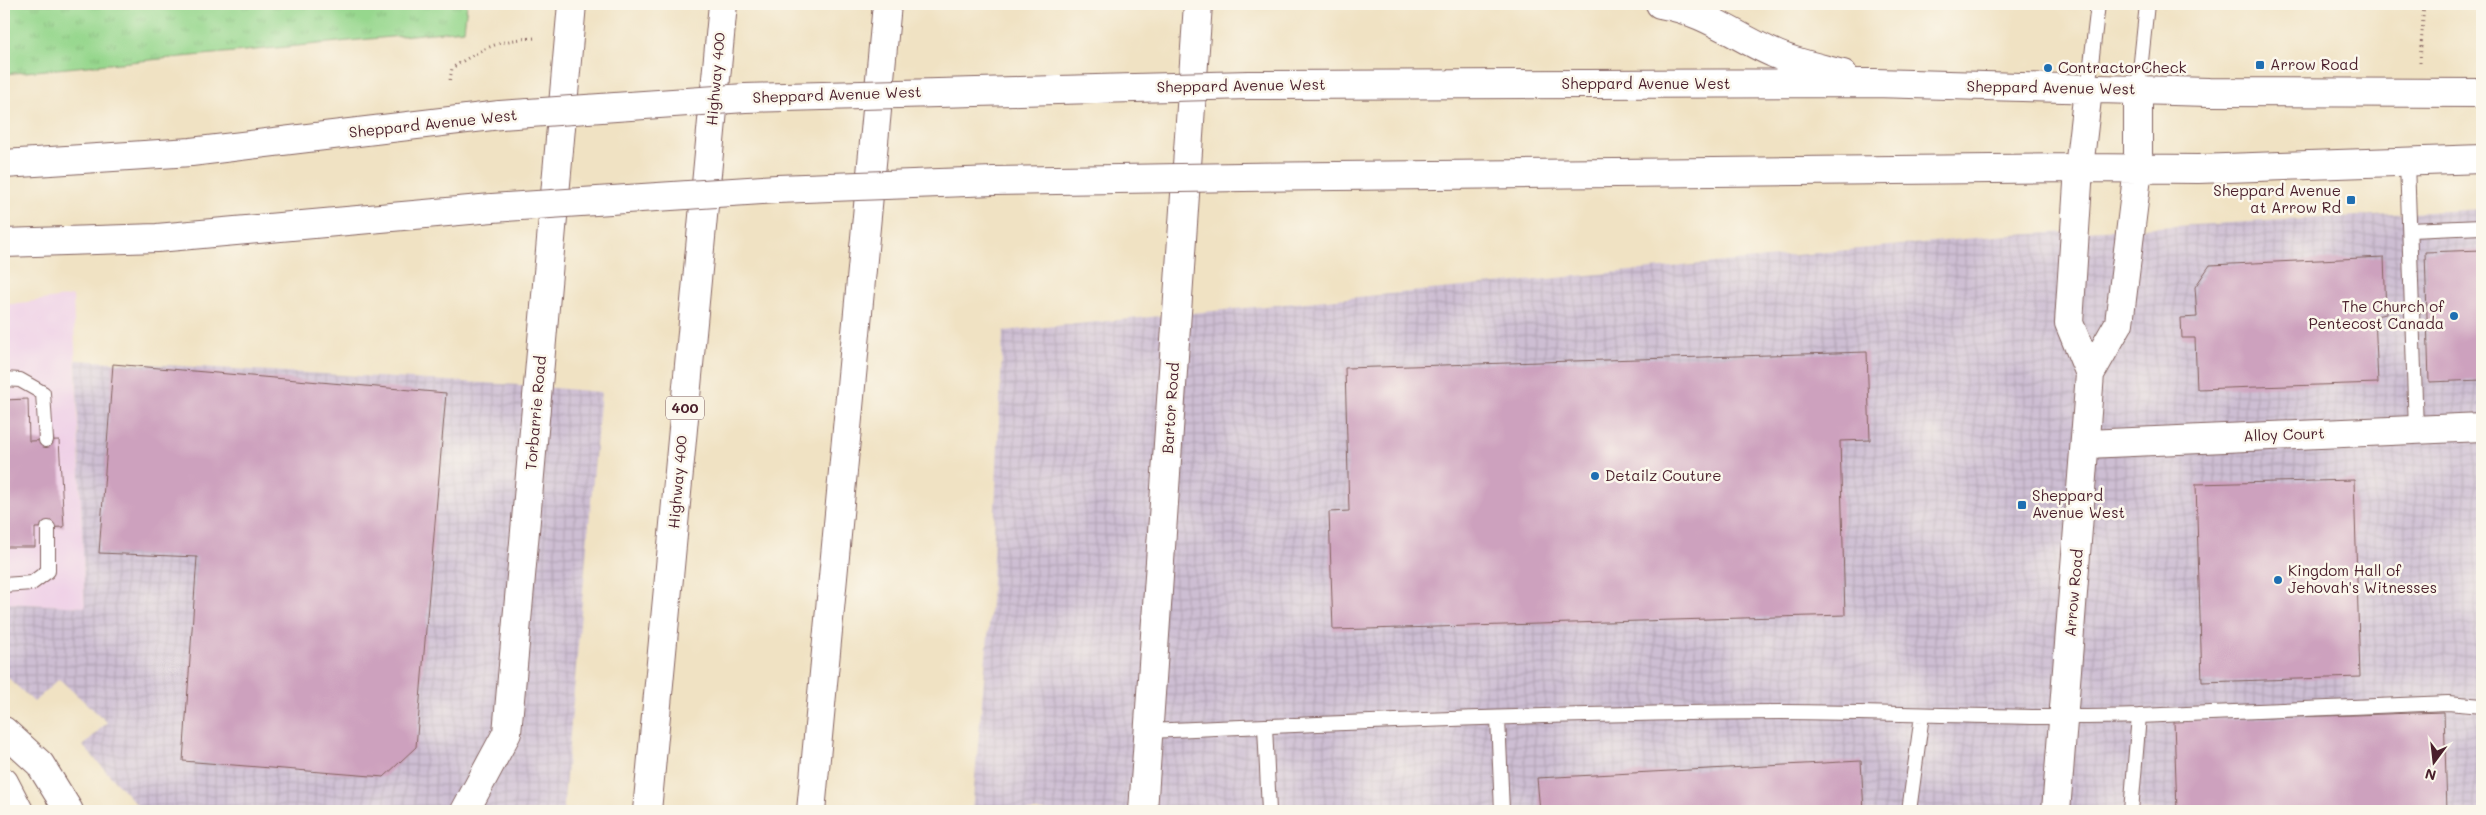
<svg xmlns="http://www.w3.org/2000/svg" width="2486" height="815" font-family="Mali,sans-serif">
<defs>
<pattern id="industrial-grid" width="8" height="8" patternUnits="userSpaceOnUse" patternTransform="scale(1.25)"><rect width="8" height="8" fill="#cdbed3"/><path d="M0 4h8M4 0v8" fill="none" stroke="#b2a3b5"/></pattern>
<pattern id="grass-tufts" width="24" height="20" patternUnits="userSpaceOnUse" patternTransform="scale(1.25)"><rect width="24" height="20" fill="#96d78d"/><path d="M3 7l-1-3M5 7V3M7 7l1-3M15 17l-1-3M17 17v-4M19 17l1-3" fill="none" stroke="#83b87a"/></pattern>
</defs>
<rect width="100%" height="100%" fill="#fbf7ec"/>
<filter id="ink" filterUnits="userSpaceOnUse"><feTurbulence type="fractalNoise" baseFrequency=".02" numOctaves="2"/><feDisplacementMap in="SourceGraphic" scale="10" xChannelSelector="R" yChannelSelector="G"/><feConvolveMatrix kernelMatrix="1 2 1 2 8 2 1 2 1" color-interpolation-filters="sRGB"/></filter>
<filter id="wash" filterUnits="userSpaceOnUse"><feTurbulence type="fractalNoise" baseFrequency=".0096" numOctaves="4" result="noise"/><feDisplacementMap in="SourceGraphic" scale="20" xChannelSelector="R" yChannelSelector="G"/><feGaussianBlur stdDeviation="1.12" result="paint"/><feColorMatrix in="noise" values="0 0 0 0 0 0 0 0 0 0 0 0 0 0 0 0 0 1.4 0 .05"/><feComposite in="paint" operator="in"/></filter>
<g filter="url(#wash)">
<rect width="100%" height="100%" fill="#f0e2c3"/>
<!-- built -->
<path fill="#efd0e7" d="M73,296L85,607L4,603V305Z"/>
<!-- industrial -->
<path fill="url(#industrial-grid)" d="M2482,209V811H972L991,602L1003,331L1995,236Z
M76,360L519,385L601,392L563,811H138V806L83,746L107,722L59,679L34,702L4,674V603L85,607Z"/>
<!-- grass -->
<path fill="url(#grass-tufts)" stroke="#707b5c" d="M4,4H467L464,30L4,74Z"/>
<g id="blocks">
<!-- building -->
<path fill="#cda1be" d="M2482,250V380L2429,382L2425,252Z
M2384,257L2386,314L2375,316L2378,383L2197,389L2195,338H2182L2181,318L2197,317L2195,287L2210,265Z
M1867,352L1870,440L1840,441L1845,615L1333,630L1329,512L1349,511L1345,368Z
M113,364L446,393L416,747L384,777L183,761L197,557L99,553Z
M28,399L29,441L59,440L64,527L35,528V547H4V400Z
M2354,480L2360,677L2202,682L2196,484Z
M2444,712L2447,811H2177L2174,721Z
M1861,761L1864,811H1540L1537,778Z"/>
</g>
</g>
<g filter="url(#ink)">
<use href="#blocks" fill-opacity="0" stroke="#846360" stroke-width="1"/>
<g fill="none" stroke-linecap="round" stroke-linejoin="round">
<defs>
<path id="lane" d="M2088,90L2098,4
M2138,90L2147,4
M2407,162L2416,430
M2410,230L2482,227
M4,379L20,380L43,393L46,440
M4,585L32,583L48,571V528
M2139,716L2448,703L2482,706
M1498,718L1502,811
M1265,726L1269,811
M1148,731C1359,722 1570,713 1781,712C1900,712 2020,720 2139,716L2131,811
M1909,811L1922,715"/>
<path id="street" d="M2086,444L2482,427
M465,811L507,733L572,4"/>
<path id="secondary" d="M1660,4C1707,12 1732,35 1773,53C1794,63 1821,68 1843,74
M1249,85L1874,83L2209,92L2482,93
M4,164L191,152L500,115
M1242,177L2079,168L2198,169L2482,159
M4,243L157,238L492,208
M2090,374L2119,323L2138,169V90
M4,731L40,764L69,811
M4,782L19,811
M1143,811L1198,4
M2056,811L2090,374L2069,323L2079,168L2088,90"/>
<path id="highway" d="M647,811L723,4
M811,811L887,4"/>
</defs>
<!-- lane casing -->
<use href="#lane" stroke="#846360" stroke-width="16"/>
<!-- street casing -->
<use href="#street" stroke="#846360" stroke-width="30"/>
<!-- secondary casing -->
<use href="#secondary" stroke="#846360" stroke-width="30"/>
<!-- highway casing -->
<use href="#highway" stroke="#846360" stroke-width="30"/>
<!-- path -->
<path stroke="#846360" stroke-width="3" stroke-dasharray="1 4" stroke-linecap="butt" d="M2420,62L2424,4
M450,80L452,68C483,48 500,39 537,38"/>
<!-- lane -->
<use href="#lane" stroke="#fff" stroke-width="14"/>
<!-- street -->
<use href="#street" stroke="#fff" stroke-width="28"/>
<!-- secondary -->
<use href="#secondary" stroke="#fff" stroke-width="28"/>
<!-- highway -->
<use href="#highway" stroke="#fff" stroke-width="28"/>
<defs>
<path id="secondary-bridge" d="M500,115L745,98L1249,85
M492,208L777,189L994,181L1242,177"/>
</defs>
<!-- secondary-bridge casing -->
<use href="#secondary-bridge" stroke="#846360" stroke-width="30" stroke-linecap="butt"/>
<!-- secondary-bridge -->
<use href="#secondary-bridge" stroke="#fff" stroke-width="28"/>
</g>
</g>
<!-- markers -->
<g fill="#1f6fb2" stroke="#fbf7ec" stroke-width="2">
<rect x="2255" y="60" width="10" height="10" rx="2.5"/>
<circle cx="2048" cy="68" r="5"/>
<rect x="2346" y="195" width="10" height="10" rx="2.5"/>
<circle cx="2454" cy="316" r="5"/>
<circle cx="1595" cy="476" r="5"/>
<rect x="2017" y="500" width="10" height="10" rx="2.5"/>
<circle cx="2278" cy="580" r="5"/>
</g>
<g text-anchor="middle" stroke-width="5" stroke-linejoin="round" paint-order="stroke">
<!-- shield labels -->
<rect fill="#fbf7ec" stroke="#7f6065" stroke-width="1" x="666" y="396.5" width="38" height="23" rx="4"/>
<g font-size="14" font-weight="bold" fill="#4a1f2b">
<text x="685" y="413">400</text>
</g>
<!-- poi labels -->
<g font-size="15" fill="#4a1f2b" stroke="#fbf7ec" text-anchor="start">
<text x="2270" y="70">Arrow Road</text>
<text x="2058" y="73">ContractorCheck</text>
<text x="2341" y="196" text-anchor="end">Sheppard Avenue<tspan x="2341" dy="17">at Arrow Rd</tspan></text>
<text x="2444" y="312" text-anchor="end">The Church of<tspan x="2444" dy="17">Pentecost Canada</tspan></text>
<text x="1605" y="481">Detailz Couture</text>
<text x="2032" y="501">Sheppard<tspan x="2032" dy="17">Avenue West</tspan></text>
<text x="2288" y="576">Kingdom Hall of<tspan x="2288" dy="17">Jehovah's Witnesses</tspan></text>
</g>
<!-- street labels -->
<g font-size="15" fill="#4a1f2b" stroke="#fbf7ec">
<text transform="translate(716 79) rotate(-85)" y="5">Highway 400</text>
<text x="1646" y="89">Sheppard Avenue West</text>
<text transform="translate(1241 86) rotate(-1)" y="5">Sheppard Avenue West</text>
<text transform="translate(2051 88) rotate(1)" y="5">Sheppard Avenue West</text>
<text transform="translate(837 95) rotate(-2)" y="5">Sheppard Avenue West</text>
<text transform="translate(433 124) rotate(-6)" y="5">Sheppard Avenue West</text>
<text transform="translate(1171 408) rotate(-86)" y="5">Bartor Road</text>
<text transform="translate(536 413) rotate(-85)" y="5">Torbarrie Road</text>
<text transform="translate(2284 435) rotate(-2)" y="5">Alloy Court</text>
<text transform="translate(678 482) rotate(-85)" y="5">Highway 400</text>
<text transform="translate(2074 593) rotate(-85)" y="5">Arrow Road</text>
</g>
</g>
<!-- margin -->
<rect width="2486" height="815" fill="none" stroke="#fbf7ec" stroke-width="20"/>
<!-- north arrow -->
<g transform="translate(2434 762) rotate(195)" stroke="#fbf7ec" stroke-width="4" paint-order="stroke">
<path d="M0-4L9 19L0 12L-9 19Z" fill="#4a1f2b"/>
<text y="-8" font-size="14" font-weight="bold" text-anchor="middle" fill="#4a1f2b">N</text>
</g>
</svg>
